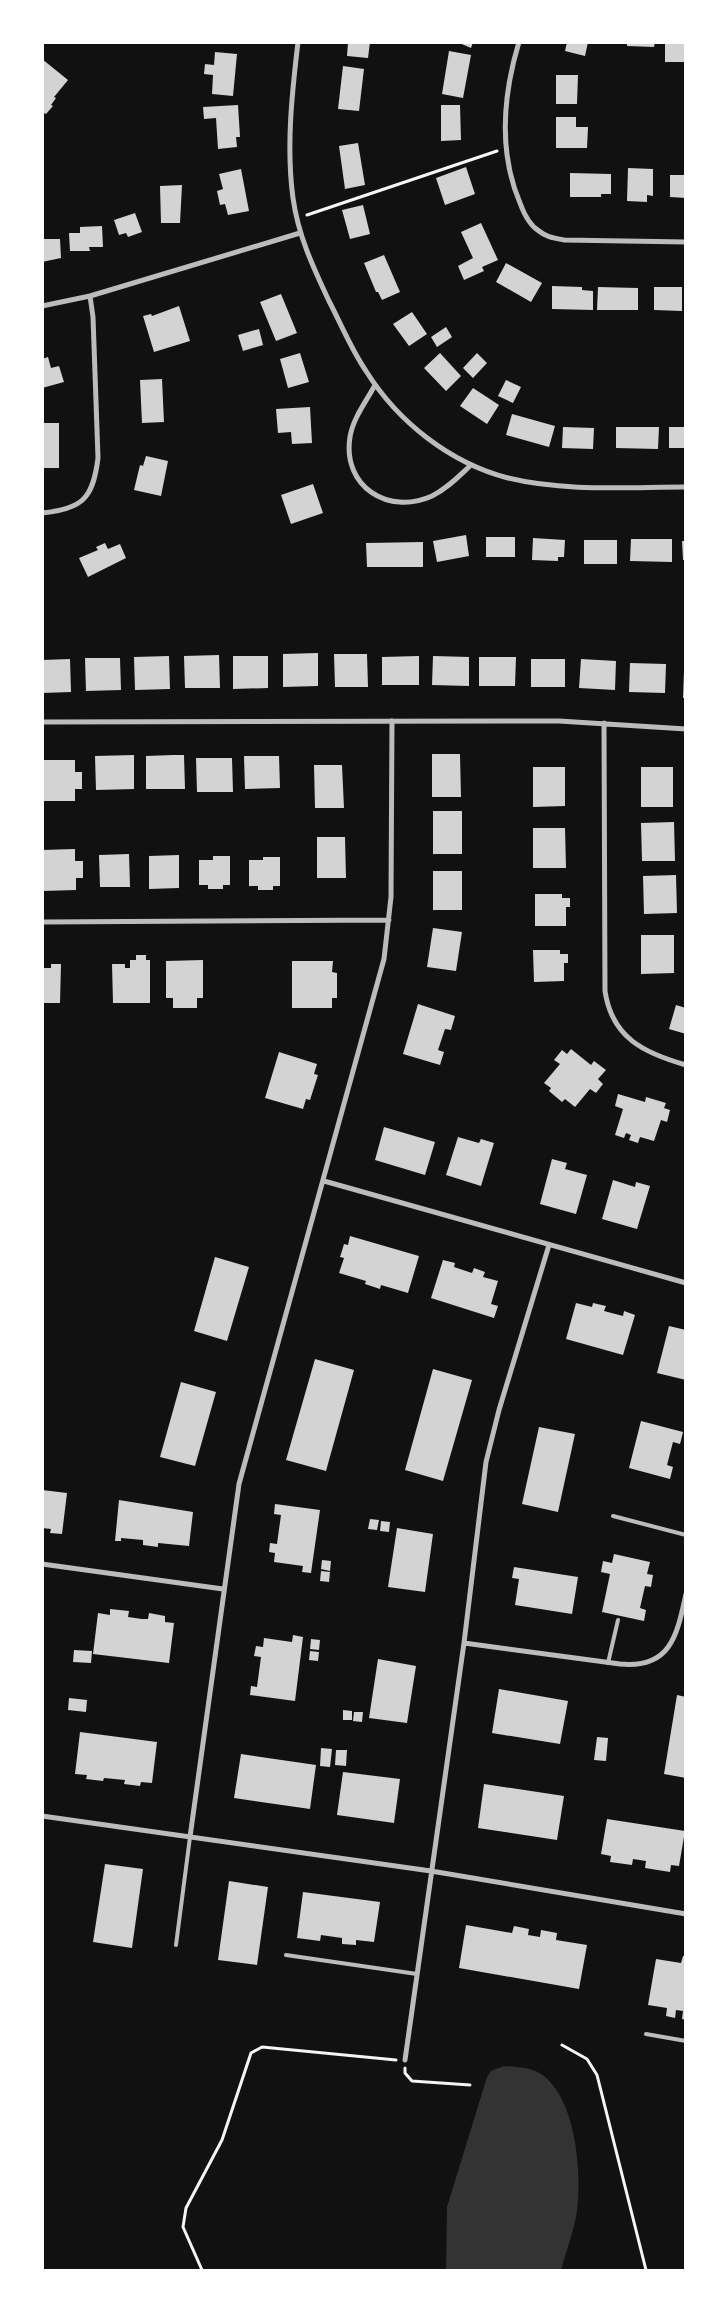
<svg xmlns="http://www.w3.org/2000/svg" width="728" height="2313" font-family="Barlow,sans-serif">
<rect width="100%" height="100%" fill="#111"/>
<!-- water -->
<path fill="#333" d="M504,2066C517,2067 530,2067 541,2074C576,2097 582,2173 577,2211C574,2231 566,2251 561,2270H446L447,2207L487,2077L491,2071Z"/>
<!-- building -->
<path fill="#d3d3d3" d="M348,42H370L368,58L347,56Z
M457,42H473L471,48Z
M567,42H588L585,56L565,51Z
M627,42H655L654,47L627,46Z
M665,42H686L685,62H665Z
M449,51L471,55L463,98L442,94Z
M215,52L237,54L233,96L212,94L213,75L204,74L205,64L214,65Z
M42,59L68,80L54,97L56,98L51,105L53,106L46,114L44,113L42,115Z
M343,66L364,69L359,111L338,109Z
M556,75H578L577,104H556Z
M238,105L240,137H236L237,147L218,149L216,118L204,119L203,107Z
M441,105H460L461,140L441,141Z
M556,117H576V127H588L587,148H556Z
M358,143L365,185L345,189L339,146Z
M466,167L475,194L445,205L436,178Z
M628,168L653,169V196L647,195V202L627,201Z
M241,169L249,211L228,215L225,204L220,205L217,191L223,189L219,174Z
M570,173L611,174V194H601V197H570Z
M670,175H686V198L670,197Z
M182,185L180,223H161L160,186Z
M363,205L370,234L350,239L342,210Z
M135,213L142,232L128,237L126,233L119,235L114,220Z
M481,223L498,260L482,267L484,271L464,280L458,266L473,258L461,232Z
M102,226L103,247H89L90,251H70L69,233H80V227Z
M42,239H60L61,258L42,262Z
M384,255L400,292L382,300L378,292H376L364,263Z
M506,263L542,283L531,302L496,282Z
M552,286L582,287V290L593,291V310L552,309Z
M598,287L638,288V310H597Z
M654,287H682V311L654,310Z
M281,294L297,333L276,341L260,302Z
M179,306L190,341L154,352L143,316L151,314L152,316Z
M412,312L427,334L409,346L393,324Z
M446,327L452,337L437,347L431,337Z
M259,329L263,345L243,351L238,335Z
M300,353L309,382L288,388L280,359Z
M440,353L461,376L446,391L424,368Z
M477,353L487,363L473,378L463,368Z
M48,357L51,368L59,366L64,382L42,388V359Z
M162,379L164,422L142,423L140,380Z
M506,380L521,387L513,403L498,396Z
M473,388L499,405L487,424L460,406Z
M310,407L312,443L292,444L291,432L278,433L276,409Z
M512,414L555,426L549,447L506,435Z
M42,423H59V468H42Z
M563,427L594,428L593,449L562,448Z
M616,427H659L658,449L616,448Z
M669,427H686V448H669Z
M146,456L168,461L161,496L134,490L140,465L143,466Z
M313,484L323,513L291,524L281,495Z
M466,535L469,556L437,562L433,541Z
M486,537H515V557H486Z
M533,538L565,540L564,557H558V561L532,560Z
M631,539H672V562L630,561Z
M584,540H617V564H584Z
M682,541H686V560H683Z
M423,542V567H367L366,543Z
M105,543L108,549L120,544L126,558L88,577L79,558L98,550L96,547Z
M318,653V686L283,687V654Z
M334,654H367L368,687H335Z
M219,655L220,688H185L184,656Z
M169,656L170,689L135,690L134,657Z
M233,656H268V688L233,689Z
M419,656V685H382V657Z
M433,656L469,657V686L432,685Z
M479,657H516L515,686H479Z
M85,658H120L121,690L86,691Z
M70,659L71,692L42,693V660Z
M531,659H565V687H531Z
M581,659L616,661L615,690L579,688Z
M630,663L666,664L665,693L629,692Z
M684,672H686V698H683Z
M432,754H460L461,797H432Z
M134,755V789L96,790L95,756Z
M173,755H184L185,789H146V756Z
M244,756H279L280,788L245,789Z
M196,758H232L233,792H197Z
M42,760H75V772H82V789H75V801H42Z
M314,765H342L344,808H315Z
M533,767H565V806L533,807Z
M641,767H673V807H641Z
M433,811H462V854H433Z
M674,822L675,861H642L641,823Z
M533,828H565L566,868H533Z
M317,837H345L346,878H317Z
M75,849V861H83V878H76V890L42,891V850Z
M129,854L130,887H100L99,855Z
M179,855V888L149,889V856Z
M213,856H230V885H223V889H208V885H199V860H213Z
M263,857H280V886H273V890H258V886H249V860H263Z
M433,871H462V910H433Z
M676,875L677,913L644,914L643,876Z
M535,894H562V898H570V907H566V926H535Z
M433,928L462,932L456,971L427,967Z
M641,935H674V973L641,974Z
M533,950H560V954H568V963H564V981L534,982Z
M136,955H146V960H150V1003H113L112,964H125V968H130V960H136Z
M203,960V998H197V1008H173V998H166V961Z
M292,961H333L332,972L337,973V998H332V1008H292Z
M51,964H61L60,1003H42V968H51Z
M418,1004L455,1016L451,1030L445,1029L438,1050L444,1052L440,1065L403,1054Z
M676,1005L686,1008V1034L669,1029Z
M571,1049L591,1065L594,1061L606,1070L598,1079L603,1084L596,1093L590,1089L575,1107L565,1099L562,1102L549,1091L551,1088L544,1083L560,1064L554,1060L562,1050L567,1054Z
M279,1052L317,1064L314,1074L318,1075L310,1100L306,1099L303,1109L265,1098Z
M618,1094L645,1102L646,1097L666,1103L664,1108L670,1110L667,1122L661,1120L654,1141L640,1137L638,1143L629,1140L631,1135L626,1133L624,1138L615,1135L623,1109L615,1106Z
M384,1127L435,1142L425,1175L375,1160Z
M458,1137L479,1143L481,1139L494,1143L481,1186L446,1175Z
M552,1159L567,1163L565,1169L587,1175L576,1214L540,1204Z
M613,1180L635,1187L636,1182L650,1186L637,1229L602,1219Z
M350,1236L419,1256L408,1293L381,1285L380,1289L365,1284L366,1281L339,1273L344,1258L340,1257L341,1254L344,1244L348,1245Z
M215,1257L249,1267L227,1341L194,1331Z
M443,1260L455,1263L454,1267L472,1273L474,1268L485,1272L483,1277L498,1281L491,1304L498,1306L494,1318L431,1298Z
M576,1303L592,1307L593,1303L606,1306L604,1311L623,1316L624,1311L635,1315L623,1355L566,1339Z
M669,1326L686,1330V1380L657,1373Z
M315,1359L354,1370L326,1471L286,1460Z
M433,1369L472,1380L443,1481L405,1470Z
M181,1382L216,1392L195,1466L160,1457Z
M641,1421L683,1432L680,1444L673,1442L667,1465L673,1467L670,1479L629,1468Z
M539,1427L575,1434L558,1512L522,1504Z
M42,1490L67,1493L62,1534L50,1533L51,1529L42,1528Z
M119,1500L193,1512L189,1546L158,1543V1547L143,1545V1540L121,1538V1541H115Z
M275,1504L320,1510L311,1573L302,1572L303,1566L274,1562L275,1553L269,1552L270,1543L277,1544L281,1515L274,1514Z
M370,1519L379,1520L377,1530L368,1529Z
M381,1521L390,1522L389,1532L380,1531Z
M397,1528L433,1534L425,1592L388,1587Z
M614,1554L650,1562L647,1574L653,1575L651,1587L645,1586L640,1608L646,1610L644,1621L602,1612L610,1574L601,1572L603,1561L612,1563Z
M322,1560L331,1561L330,1571L321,1569Z
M514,1567L578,1577L572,1614L515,1605L519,1579L512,1578Z
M321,1571L330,1572L329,1582L320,1581Z
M110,1609L129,1611L128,1617L142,1619H148L149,1613L165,1616V1622L174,1623L169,1663L93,1654L98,1613L110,1615Z
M293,1635L303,1637L295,1701L250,1695L251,1686L257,1687L261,1657L254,1656L256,1646L263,1647L264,1638L292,1642Z
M311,1639L320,1640L319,1650L310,1649Z
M74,1650L92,1651L91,1663L73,1662Z
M310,1651L319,1652L318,1661L309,1660Z
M378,1659L416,1666L407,1723L369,1718Z
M499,1689L568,1701L560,1744L492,1733Z
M677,1695L686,1697V1778L664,1774Z
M69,1698L87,1700L86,1712L68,1710Z
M343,1710L352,1711V1720H343Z
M354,1712H363L362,1722L353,1721Z
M80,1732L157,1742L152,1783L141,1782L140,1786L124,1784L125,1780L104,1778L103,1781L86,1779L87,1775L75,1774Z
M597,1737L608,1738L606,1761L594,1760Z
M321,1748L332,1749L330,1767L320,1766Z
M336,1750H347L346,1766L335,1765Z
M241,1754L316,1765L310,1809L234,1798Z
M343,1772L400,1779L394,1823L337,1815Z
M484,1784L564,1796L557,1840L478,1828Z
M607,1819L685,1831L679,1866L671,1865L670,1872L645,1868L646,1861L633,1859L632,1865L610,1862L611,1856L601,1854Z
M105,1864L143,1869L132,1948L93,1942Z
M229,1881L268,1887L257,1965L218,1960Z
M303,1892L380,1902L374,1942L356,1940V1945L342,1944V1938L321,1935L320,1941L297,1938Z
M466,1925L512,1933L514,1926L529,1929L528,1935L540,1937L541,1930L557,1933L556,1940L587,1945L579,1989L459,1968Z
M683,1956H686V2020L682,2019L683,2011L676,2010L675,2018L666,2016L667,2008L648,2005L656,1959L681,1963Z"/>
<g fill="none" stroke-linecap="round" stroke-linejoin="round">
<!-- path -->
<path stroke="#f5f5f5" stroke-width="3" d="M307,215L497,151
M562,2045L587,2059L597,2075L646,2270
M405,2068V2073L412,2081L470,2085
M202,2270L183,2227L186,2208L222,2140L251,2053L262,2047L396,2060"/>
<!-- service -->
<path stroke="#bcbcbc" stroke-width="4" d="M613,1516L686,1535
M608,1663L618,1620
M176,1945L190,1837
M286,1955L417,1974
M646,2034L686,2041"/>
<!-- minor -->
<path stroke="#bcbcbc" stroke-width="5" d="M298,42C292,93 286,147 293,198C298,235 313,267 329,301C341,324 351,349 366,371C398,422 450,463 508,478C565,492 627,487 686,487
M519,42C503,95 498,151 520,203C524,214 529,225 539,231C546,237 554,238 564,240L686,242
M42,306L90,296L300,233
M375,385C366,402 353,418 350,437C342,486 388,516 432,496C448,488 459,476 471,465
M42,513C83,509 93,498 98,458L93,317L90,296
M42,722L559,721L686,729
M604,723L605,991C612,1038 644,1053 686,1065
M42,922L389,920
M324,1181L686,1283
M42,1564L223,1589
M464,1643L620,1664C671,1669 677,1635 686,1594
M42,1816L431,1871L686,1914
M190,1837L239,1484L384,959L391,897L392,721
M405,2060L464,1643L486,1462L499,1410L549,1245"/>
</g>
<!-- border -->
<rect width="728" height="2313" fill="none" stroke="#ffffff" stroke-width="88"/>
</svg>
